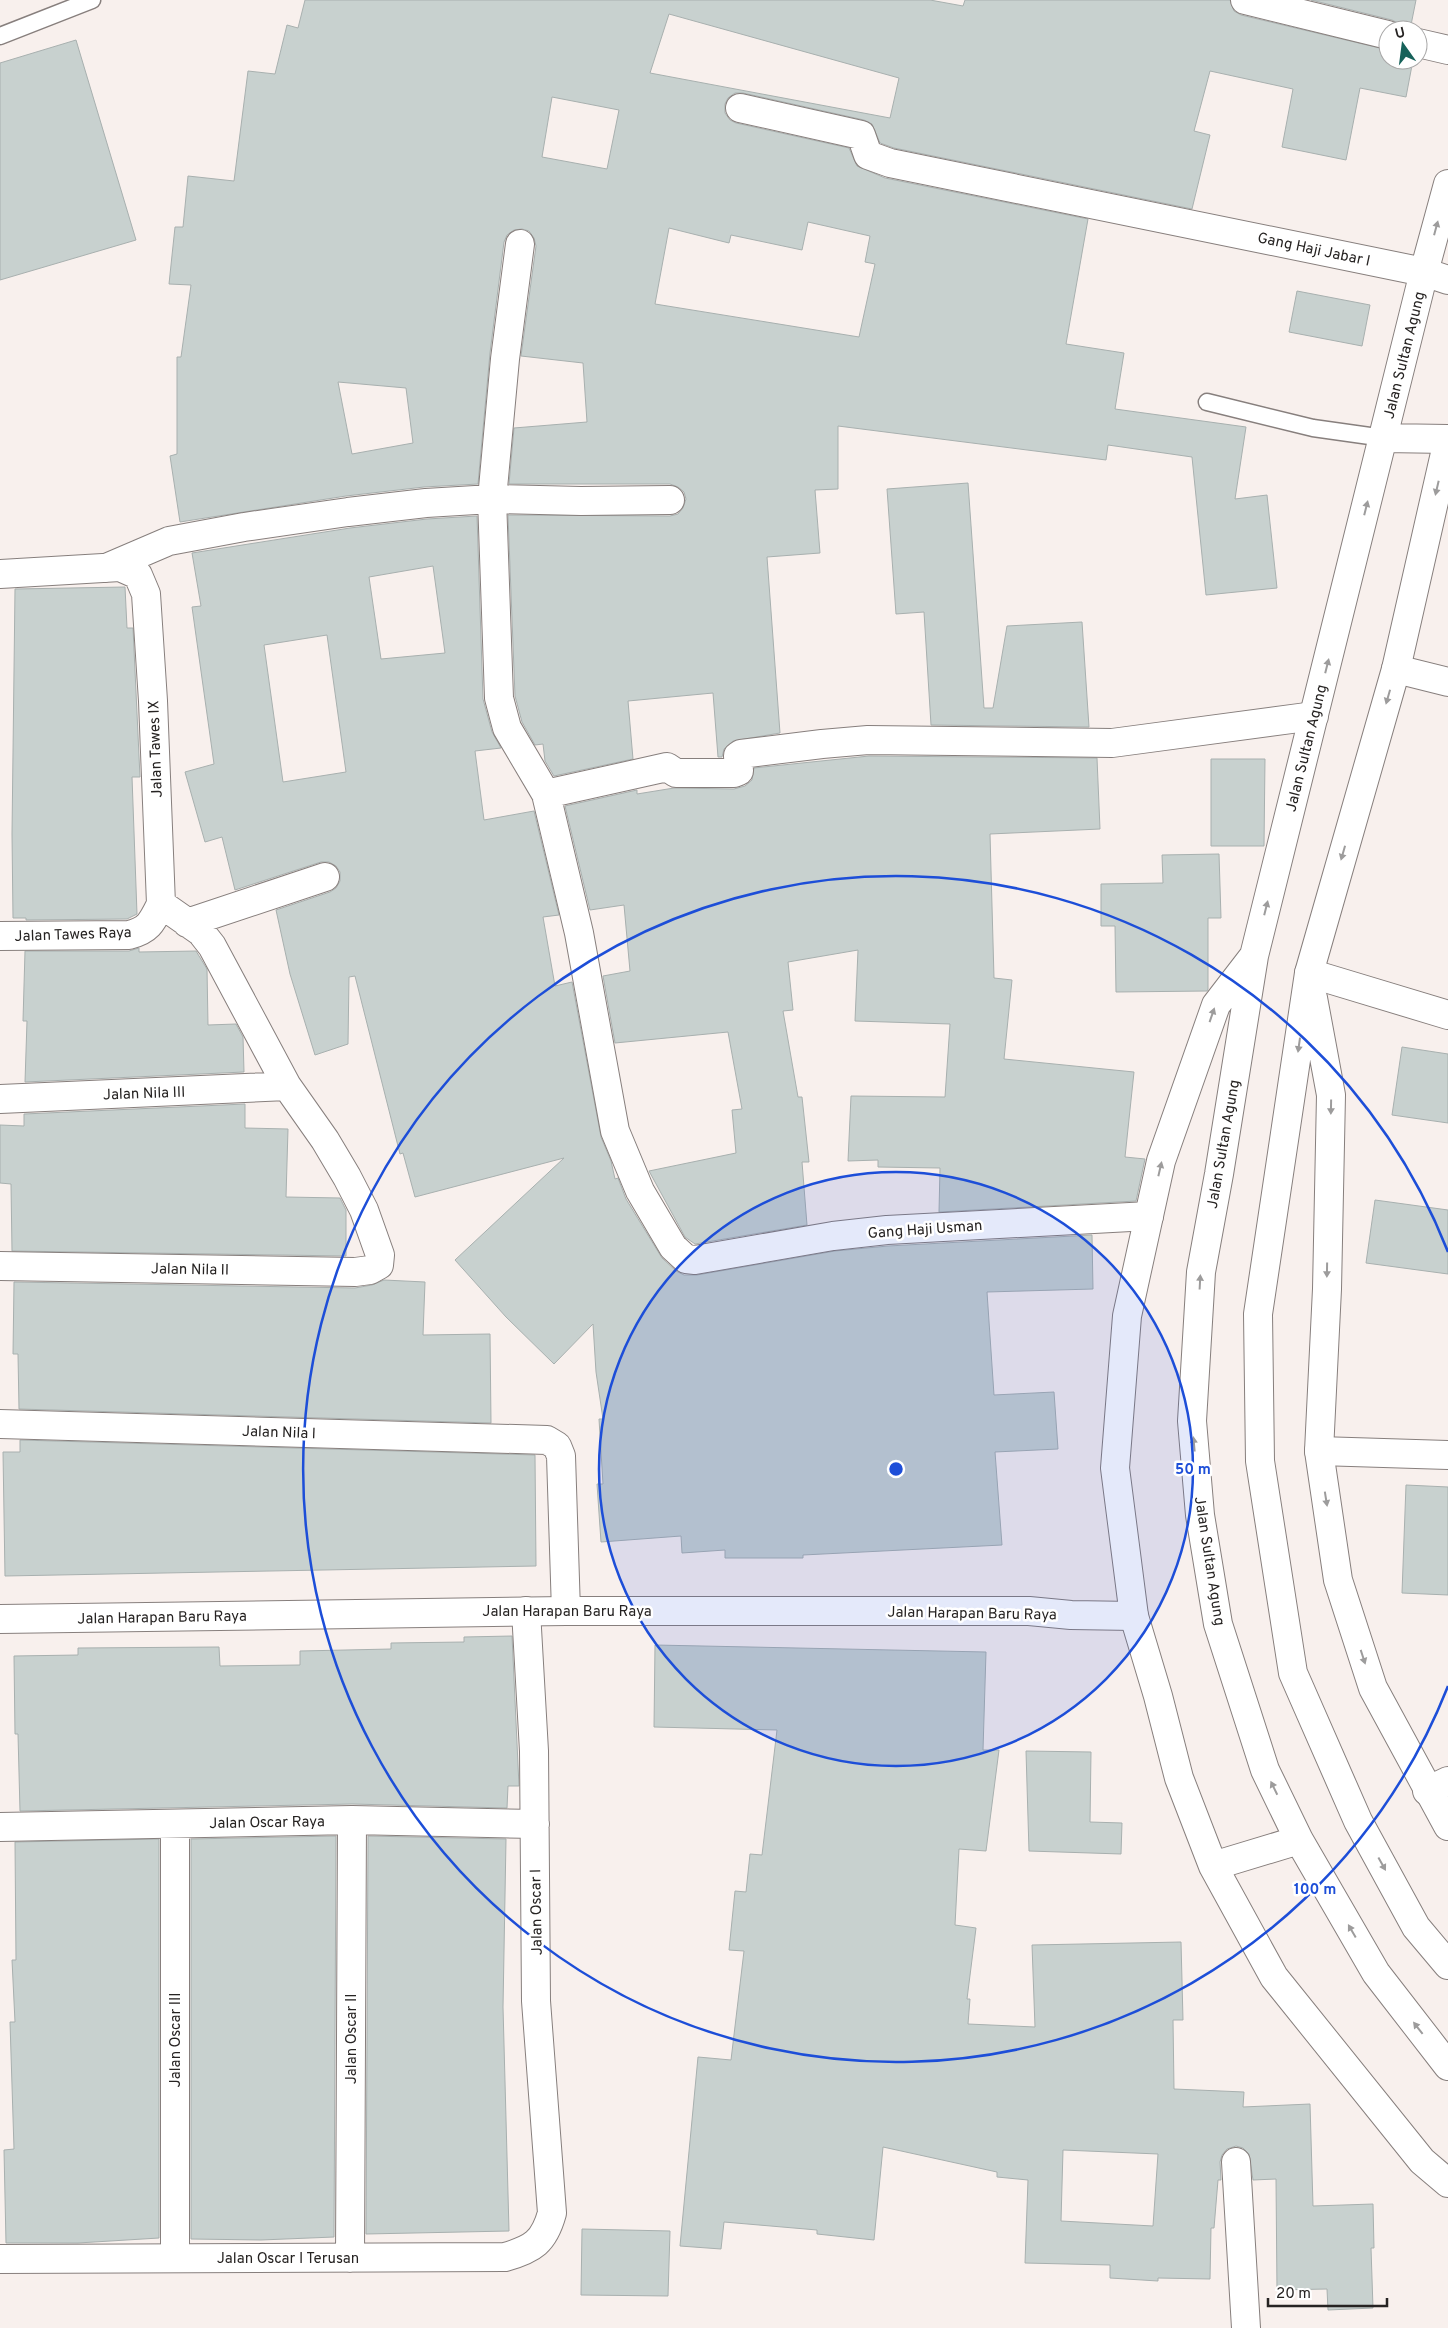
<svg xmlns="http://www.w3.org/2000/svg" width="1448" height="2328" font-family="Overpass,sans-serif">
<rect width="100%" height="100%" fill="#f8f0ed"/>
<!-- building -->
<path fill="#c8d1cf" stroke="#a8b0af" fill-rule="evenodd" d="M305,0H930L963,6L965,0H1230L1234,11L1241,15L1388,50V60H1413L1406,97L1360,88L1346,160L1282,147L1293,89L1210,71L1194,131L1210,135L1192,209L894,148L880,143L872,124L864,120L743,93H735L728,98L725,104V113L730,120L736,123L849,148L857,166L885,178L1088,219L1066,344L1124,353L1115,409L1246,427L1235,499L1267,495L1277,588L1206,595L1192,457L1108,445L1106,460L838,426V489L815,490L820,553L767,557L780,733L733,741L724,749L722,757H718L713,693L628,701L633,759L554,776L545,761L543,744L535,745L522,722L515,696L508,515L670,516L678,514L683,508L686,499L684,492L678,487L670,484H509L514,428L587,422L583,363L521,356L536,246L534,238L529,231L522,229L514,230L507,235L504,242L490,353L478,484L424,487L346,496L180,522L170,456L177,454V357H181L191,285L169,284L175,227H183L188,176L234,181L248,71L275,74L287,25L298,28ZM669,14L899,78L890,118L650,73ZM552,97L619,110L607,169L542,157ZM808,222L870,236L865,262L875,264L859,337L655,304L669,228L729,243L731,235L802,250ZM338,382L406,388L413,443L352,454Z
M1311,0H1416L1410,30H1403L1398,23L1392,20Z
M76,40L136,240L0,280V63Z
M1297,291L1370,305L1362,346L1289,332Z
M968,483L984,708H993L1007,626L1082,622L1089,727L931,725L924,612L896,614L887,489Z
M477,516L483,699L492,732L501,748L475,751L484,820L534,811L559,915L543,917L555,986L572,982L601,1137L611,1161L615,1179L618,1178L626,1199L662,1258L676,1271L684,1275H697L835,1251L888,1246L1092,1235L1093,1289L987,1292L994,1395L1054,1392L1058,1449L995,1452L1002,1545L803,1555V1558H725V1550L682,1553L681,1536L601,1542L597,1484H603L599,1419H603L596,1372L593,1324L554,1364L506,1317L455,1260L564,1158L415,1197L403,1153L400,1154L355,976L349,977L348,1044L315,1055L290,974L276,910L330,892L336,888L340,881V872L336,866L329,862H321L235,890L222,837L205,842L185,772L214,764L192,607L201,606L192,553L350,528L427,519ZM433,566L445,653L381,659L369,577ZM327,635L346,772L283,782L264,645Z
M125,587L127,628H133L140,777H132L137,914L127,919L26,920V918H13L12,834L15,589Z
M869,756L1097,758L1100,829L990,834L994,978L1012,980L1004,1059L1134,1072L1125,1157L1145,1159L1136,1201L939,1212L940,1168L878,1167V1160L848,1161L851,1096L945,1097L950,1024L855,1021L858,950L788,962L793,1010L783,1011L798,1097H802L809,1162H802L807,1225L695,1244L685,1237L649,1171L736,1153L732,1110L742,1109L728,1032L615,1043L603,976L630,971L624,905L590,910L565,806L637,790V794L674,788L734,789L745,786L752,780L754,768Z
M1211,759H1265L1264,846H1211Z
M1219,854L1221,918H1208V989L1207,991L1116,992L1115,926H1101V884L1163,883L1162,855Z
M139,948V952L196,951L207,969L208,1025L236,1024L243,1037L244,1072L25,1082L27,1021H23L25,951H129Z
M1402,1047L1448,1054V1123L1392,1115Z
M245,1104V1128L288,1129L286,1197L340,1198L346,1210V1256L12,1251L11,1184L0,1183V1125L24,1126V1114Z
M1375,1200L1448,1210V1274L1366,1263Z
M384,1280L425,1282L423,1335L490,1334L491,1423L19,1409L18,1354H13L14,1282L355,1288L372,1285Z
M20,1440L535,1455L536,1566L5,1576L3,1452H20Z
M1406,1485L1448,1487V1595L1402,1593Z
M512,1636L519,1786H508L507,1808L352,1804L20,1811L18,1734H15L14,1656L78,1655V1648L219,1647L220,1666L300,1665V1651L391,1649V1643L464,1642V1637Z
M655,1645L986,1652L983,1750H999L986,1851L959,1849L955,1925L976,1928L967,1999H970L968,2024L1035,2027L1032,1945L1181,1942L1183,2020H1173L1174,2089L1244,2092L1243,2107L1310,2104L1313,2206L1373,2204L1374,2248H1371L1373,2308L1328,2310L1327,2289L1277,2290L1276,2179L1253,2180L1249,2154L1243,2148L1236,2146L1227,2149L1222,2155L1220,2162L1221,2180H1218L1214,2228H1211L1210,2279L1158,2278V2281L1110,2278V2265L1025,2263L1028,2180L997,2177V2172L883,2147L874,2240L817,2234V2230L724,2222L721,2249L680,2246L698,2057L731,2060L744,1951L729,1950L735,1891L746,1892L750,1854L762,1855L777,1730L654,1727ZM1063,2150L1158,2154L1153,2226L1061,2221Z
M1026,1751L1091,1752L1090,1822L1122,1823L1121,1854L1029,1851Z
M336,1836L334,2237L261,2240L191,2239V1839Z
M368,1836L506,1839L503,2007L509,2231L366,2234Z
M159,1839V2238L78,2243H6L4,2150L14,2149L10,2022H15L12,1960H16L15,1842Z
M582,2229L670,2231L668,2296L581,2295Z"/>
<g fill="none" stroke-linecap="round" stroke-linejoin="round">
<defs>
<path id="lane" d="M0,36L92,0
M1207,402L1313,428L1384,438"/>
<path id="street" d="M1245,0L1388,35
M1418,43L1448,50
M740,108L861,135L868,155L890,163L1424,272
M520,244L505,359L492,499L499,698L507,728L546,794L579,933L615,1131L640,1191L673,1247L686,1259L695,1260L833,1236L887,1230L1149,1216
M106,568L169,541L244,527L348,512L426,503L492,499L581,501L670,500
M0,574L120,567L138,575L146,594L153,701L161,904
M1396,669L1448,682
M546,794L667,767L676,773H734L739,771L738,756L741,754L822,744L868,740L1112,743L1314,716
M187,923L325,877
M0,936L129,935C149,930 152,922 161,904
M1309,973L1448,1015
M0,1099L287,1086
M0,1266L355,1272L370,1270L379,1265L380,1255L364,1210L347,1177L325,1140L287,1086L212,946L201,932L161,904
M0,1424L547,1440L557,1446L561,1456L566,1611
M1319,1451L1448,1455
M1427,1791L1448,1781
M175,1824V2257
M0,1827L352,1820L535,1824
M1236,2162L1246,2328
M350,2258L352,1820
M0,2259L505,2257C533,2249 544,2242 552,2213L536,2001L534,1751L526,1611"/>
<path id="secondary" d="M0,1619L566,1611H1029L1071,1615L1134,1616"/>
<path id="highway" d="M1448,184L1424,272L1254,956L1219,1174L1201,1272L1192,1421L1200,1515L1218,1624L1265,1770L1299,1840L1376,1973L1448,2066
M1424,272L1448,280
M1384,438L1448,439
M1448,440L1396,669L1309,973L1258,1314L1260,1461L1293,1673L1358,1821L1416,1927L1448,1965
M1253,957L1216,1005L1161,1161L1127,1316L1115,1468L1134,1616L1158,1696L1179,1778L1213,1866L1274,1977L1422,2161L1448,2183
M1313,998L1331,1095L1327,1289L1319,1451L1338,1580L1373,1688L1448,1826
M1213,1866L1299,1840"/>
</defs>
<!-- lane casing -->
<use href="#lane" stroke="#877f7d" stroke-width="19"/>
<!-- street casing -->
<use href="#street" stroke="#877f7d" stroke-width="30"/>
<!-- secondary casing -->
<use href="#secondary" stroke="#877f7d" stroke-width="30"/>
<!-- highway casing -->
<use href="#highway" stroke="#877f7d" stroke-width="30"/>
<!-- lane -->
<use href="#lane" stroke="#fff" stroke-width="16"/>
<!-- street -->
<use href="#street" stroke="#fff" stroke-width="28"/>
<!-- secondary -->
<use href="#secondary" stroke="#fff" stroke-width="28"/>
<!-- highway -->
<use href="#highway" stroke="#fff" stroke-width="28"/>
</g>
<!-- one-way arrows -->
<defs><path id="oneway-solid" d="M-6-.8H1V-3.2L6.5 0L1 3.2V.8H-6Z" transform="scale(1.25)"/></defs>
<g fill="#9d9c9c">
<use href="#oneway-solid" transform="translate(1436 228) rotate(-75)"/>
<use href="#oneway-solid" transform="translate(1437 488) rotate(103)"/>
<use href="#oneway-solid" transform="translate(1366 508) rotate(-76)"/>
<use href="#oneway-solid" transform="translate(1327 666) rotate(-76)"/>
<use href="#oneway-solid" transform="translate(1388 697) rotate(106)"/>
<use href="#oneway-solid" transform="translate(1343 853) rotate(106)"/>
<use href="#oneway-solid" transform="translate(1266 908) rotate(-76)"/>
<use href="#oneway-solid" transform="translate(1212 1015) rotate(-71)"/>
<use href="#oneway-solid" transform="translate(1299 1045) rotate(98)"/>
<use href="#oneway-solid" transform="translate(1331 1107) rotate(91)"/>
<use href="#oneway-solid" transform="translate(1160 1169) rotate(-77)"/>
<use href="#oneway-solid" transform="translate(1327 1270) rotate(91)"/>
<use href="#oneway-solid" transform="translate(1200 1282) rotate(-87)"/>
<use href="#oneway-solid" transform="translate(1194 1444) rotate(-95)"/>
<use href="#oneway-solid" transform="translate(1326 1499) rotate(81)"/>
<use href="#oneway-solid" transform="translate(1363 1657) rotate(72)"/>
<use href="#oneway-solid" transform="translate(1274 1788) rotate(-116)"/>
<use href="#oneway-solid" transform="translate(1382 1864) rotate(61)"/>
<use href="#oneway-solid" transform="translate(1352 1931) rotate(-120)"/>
<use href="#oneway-solid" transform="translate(1418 2028) rotate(-128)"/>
</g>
<!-- distance rings -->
<circle cx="896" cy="1469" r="297" fill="#1d4ed8" fill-opacity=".12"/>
<g fill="none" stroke="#1d4ed8" stroke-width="2.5">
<circle cx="896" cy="1469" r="297"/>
<path d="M1448 1686A593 593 0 1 1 1448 1252"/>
</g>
<g text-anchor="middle" stroke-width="5" stroke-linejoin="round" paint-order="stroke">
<!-- street labels -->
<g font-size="15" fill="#262322" stroke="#fff">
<text transform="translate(1314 249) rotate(12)" y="5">Gang Haji Jabar I</text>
<text transform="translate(1404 355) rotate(-76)" y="5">Jalan Sultan Agung</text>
<text transform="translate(1306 748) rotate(-76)" y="5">Jalan Sultan Agung</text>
<text transform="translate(155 749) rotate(-92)" y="5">Jalan Tawes IX</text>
<text transform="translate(73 934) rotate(-2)" y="5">Jalan Tawes Raya</text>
<text transform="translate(144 1093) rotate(-2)" y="5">Jalan Nila III</text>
<text transform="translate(1223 1144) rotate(-80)" y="5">Jalan Sultan Agung</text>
<text transform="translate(925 1229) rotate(-4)" y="5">Gang Haji Usman</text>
<text transform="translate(190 1269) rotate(1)" y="5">Jalan Nila II</text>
<text transform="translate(279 1432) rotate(2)" y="5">Jalan Nila I</text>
<text transform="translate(1210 1561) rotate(81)" y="5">Jalan Sultan Agung</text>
<text x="567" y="1616">Jalan Harapan Baru Raya</text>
<text transform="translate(972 1613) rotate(1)" y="5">Jalan Harapan Baru Raya</text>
<text transform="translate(162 1617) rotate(-1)" y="5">Jalan Harapan Baru Raya</text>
<text transform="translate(267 1822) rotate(-1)" y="5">Jalan Oscar Raya</text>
<text transform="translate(536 1912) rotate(-91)" y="5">Jalan Oscar I</text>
<text transform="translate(351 2039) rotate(-90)" y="5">Jalan Oscar II</text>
<text transform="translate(175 2040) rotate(-90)" y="5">Jalan Oscar III</text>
<text x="288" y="2263">Jalan Oscar I Terusan</text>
</g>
</g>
<circle cx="896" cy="1469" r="8" fill="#1d4ed8" stroke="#fff" stroke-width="2.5"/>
<g font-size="15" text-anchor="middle" font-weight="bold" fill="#1d4ed8" stroke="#fff" stroke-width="5" stroke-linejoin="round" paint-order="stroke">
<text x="1193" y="1474">50 m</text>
<text x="1315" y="1894">100 m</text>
</g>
<!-- north arrow -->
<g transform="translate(1403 45) rotate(346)"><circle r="24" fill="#ffffff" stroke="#a8a7a7"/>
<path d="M0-4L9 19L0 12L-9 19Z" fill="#17625a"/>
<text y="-8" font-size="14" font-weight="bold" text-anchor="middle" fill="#262322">U</text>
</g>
<!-- scale -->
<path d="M1268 2298v8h119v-8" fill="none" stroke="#262322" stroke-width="2.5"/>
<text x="1276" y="2298" font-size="15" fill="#262322" stroke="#ffffff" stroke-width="4" paint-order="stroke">20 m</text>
</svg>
